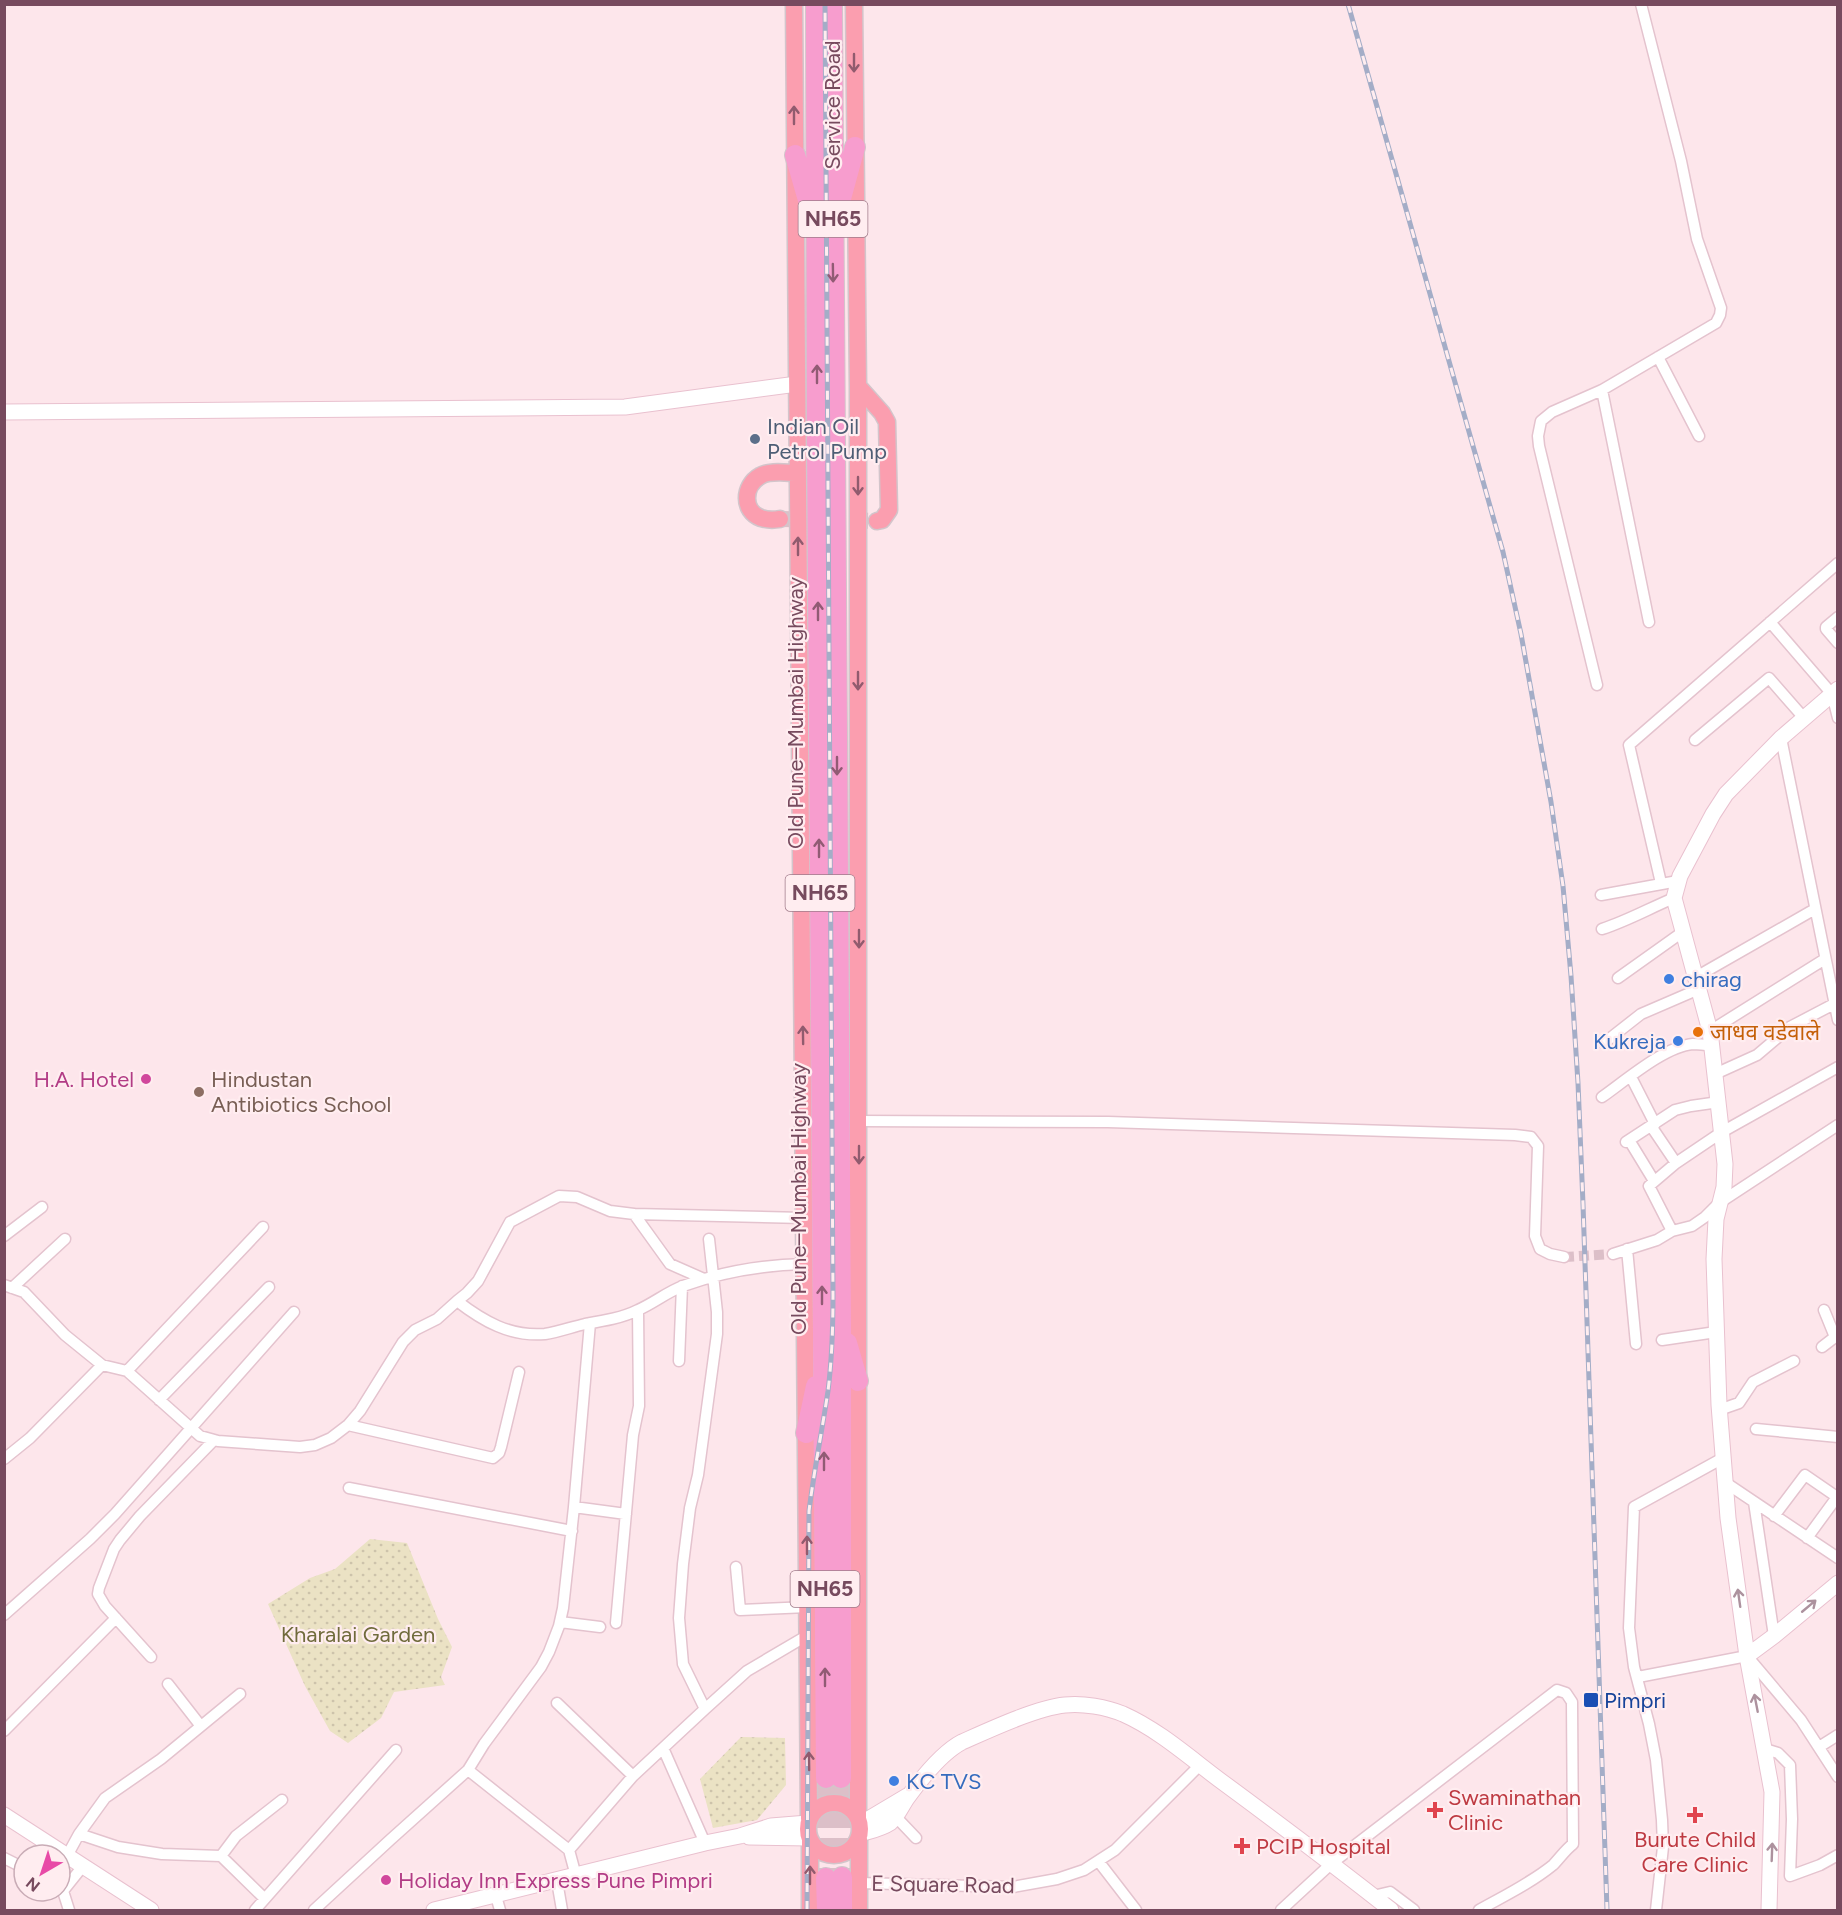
<svg xmlns="http://www.w3.org/2000/svg" width="1842" height="1915" font-family="Figtree,'Noto Sans Devanagari',sans-serif">
<defs>
<pattern id="park-dots" width="8" height="8" patternUnits="userSpaceOnUse" patternTransform="scale(1.5)"><rect width="8" height="8" fill="#ebe2c4"/><path d="M2 2h.1M6 6h.1" fill="none" stroke="#cdc3ab" stroke-width="1.8" stroke-linecap="round"/></pattern>
</defs>
<rect width="100%" height="100%" fill="#fde6eb"/>
<!-- park -->
<path fill="url(#park-dots)" d="M370,1539L407,1543L438,1619L452,1647L441,1677L445,1685L394,1692L381,1718L348,1743L330,1731L305,1686L268,1604L310,1578L335,1569Z
M741,1737L785,1738L786,1785L757,1820L713,1828L700,1779Z"/>
<g fill="none" stroke-linecap="round" stroke-linejoin="round">
<!-- street-tunnel -->
<path stroke="#dcbfc8" stroke-width="10" stroke-dasharray="10 5" stroke-linecap="butt" d="M1564,1257L1613,1254"/>
<!-- primary-tunnel -->
<path stroke="#dcbfc8" stroke-width="16" stroke-dasharray="16 8" stroke-linecap="butt" d="M780,519L877,521"/>
<!-- highway-tunnel -->
<path stroke="#dcbfc8" stroke-width="20" stroke-dasharray="20 10" stroke-linecap="butt" d="M826,1778V1878
M841,1778L842,1877"/>
<defs>
<path id="street" d="M1658,357L1699,436
M1602,390L1649,622
M1838,617L1826,627V629L1838,643
M1770,622L1832,694L1838,718
M1597,685L1539,446L1538,436L1541,421L1552,412L1602,390L1716,323L1720,315L1721,308L1697,239L1681,161L1641,4
M1781,738L1838,1020
M1695,740L1769,678L1804,718
M1661,883L1629,745L1838,563
M1601,895L1678,881
M1602,929C1627,921 1650,908 1674,898
M1696,977L1815,909
M1618,978L1684,931
M1710,1031L1825,959
M1604,1043L1641,1014L1699,989
M1715,1074L1757,1055L1790,1027L1834,1004
M1631,1077L1655,1124
M1602,1097C1625,1081 1665,1046 1693,1044C1699,1044 1706,1045 1712,1046
M859,1121L1108,1122L1515,1135L1531,1137L1538,1146L1535,1236L1540,1249L1550,1254L1564,1257
M1651,1126L1676,1163L1722,1132L1838,1067
M1629,1140L1654,1181
M1626,1142L1675,1110L1691,1106L1719,1102
M634,1214L670,1264L704,1279
M1672,1231L1649,1186L1676,1163
M4,1236L42,1207
M1627,1249L1636,1344
M1613,1254L1657,1240L1672,1231L1692,1226L1705,1217L1719,1203L1838,1125
M4,1285L24,1292L65,1335L102,1365L127,1371L200,1436L218,1441L300,1447L315,1445L331,1438L348,1425L360,1411L403,1342L415,1330L437,1319L457,1301L467,1293L478,1281L510,1222L559,1196L577,1197L610,1211L634,1214L804,1218
M12,1288L65,1239
M457,1301C483,1321 510,1337 545,1334C558,1332 572,1327 585,1324C603,1321 622,1318 638,1310C654,1303 667,1292 683,1286C721,1272 764,1265 804,1264
M1824,1310L1835,1337L1838,1336
M1662,1340L1716,1332
M1822,1347L1835,1337
M679,1361L682,1286
M127,1371L263,1227
M159,1400L269,1287
M1719,1410L1739,1403L1753,1382L1794,1361
M348,1425L493,1458L499,1453L501,1447L519,1372
M1756,1429L1838,1437
M4,1459L30,1438L102,1365
M1726,1483L1838,1558
M349,1488L572,1531
M1754,1502L1774,1636
M574,1507L626,1514
M1774,1516L1805,1475L1837,1497L1807,1538
M736,1567L740,1610L808,1607
M4,1615L90,1539L115,1514L294,1312
M560,1622L600,1627
M616,1623L633,1435L639,1406L638,1310
M151,1657L105,1606L98,1594L99,1588L114,1549L120,1540L140,1516L214,1440
M1638,1677L1747,1656L1801,1720L1838,1777
M168,1684L200,1725
M557,1703L633,1776
M705,1709L683,1664L679,1618L683,1564L690,1508L698,1475L717,1334V1312L709,1239
M4,1731L116,1618
M1819,1747L1838,1735
M663,1748L705,1843
M1765,1749L1778,1753L1790,1765L1792,1819L1790,1876L1820,1865L1838,1855
M468,1770L569,1850
M896,1817L916,1838
M79,1834L105,1798L161,1759L240,1694
M67,1856L79,1834L118,1847L162,1854L221,1856
M4,1858L24,1868
M1099,1862L1136,1910
M576,1876L569,1850L633,1776L705,1709L747,1671L808,1635
M557,1881L562,1910
M859,1883L1013,1887L1057,1879L1084,1870L1115,1850L1200,1765
M60,1889L63,1891L69,1910
M63,1891L83,1866
M496,1896L500,1910
M1373,1896L1390,1892L1414,1910
M264,1898L221,1856L236,1836L282,1800
M255,1910L396,1750
M314,1910L390,1840L468,1770L484,1744L541,1667L549,1652L559,1626L563,1608L574,1507L590,1323
M1281,1910L1332,1863L1557,1690L1566,1693L1572,1702L1573,1844C1565,1850 1560,1858 1553,1865C1531,1883 1504,1896 1479,1910
M1656,1910L1663,1847L1662,1820L1656,1760L1649,1724L1634,1667L1629,1628L1634,1507L1723,1458"/>
<path id="secondary" d="M4,412L625,407L797,384
M1747,1656L1774,1636L1838,1583
M4,1815L151,1910
M860,1824L907,1796
M860,1834C870,1831 881,1829 890,1823C898,1816 902,1805 908,1797C921,1779 943,1752 962,1742C989,1730 1036,1708 1065,1705C1083,1703 1106,1707 1123,1714C1159,1730 1190,1758 1221,1781C1278,1823 1335,1866 1391,1910
M749,1837L809,1838
M434,1910L705,1843L740,1836L771,1826L808,1823
M1769,1910L1772,1792L1747,1656L1728,1518L1719,1405L1714,1259L1716,1219L1724,1187L1725,1164L1710,1031L1674,898L1680,876L1713,814L1726,794L1781,738L1838,689"/>
<path id="primary" d="M794,4L809,1819
M854,4L858,386V1819
M858,386L882,413L887,422L889,510L882,520L877,521
M780,519C774,520 767,520 761,518C742,511 743,486 760,476C769,470 787,473 798,473
M808 1829a26 26 0 1 1 52 0a26 26 0 1 1-52 0Z
M810,1910V1840
M859,1910V1839"/>
<path id="highway" d="M816,4L817,432L826,1778
M832,4L841,1323V1778
M795,155L810,207
M840,202L855,147
M847,1343L858,1381
M806,1433L816,1386
M842,1877V1910
M826,1878L827,1910"/>
</defs>
<!-- street casing -->
<use href="#street" stroke="#e4c3ce" stroke-width="13"/>
<!-- secondary casing -->
<use href="#secondary" stroke="#e9c1cf" stroke-width="17"/>
<!-- primary casing -->
<use href="#primary" stroke="#d3c5cb" stroke-width="19"/>
<!-- highway casing -->
<use href="#highway" stroke="#d3c5cb" stroke-width="22"/>
<!-- street -->
<use href="#street" stroke="#fff" stroke-width="10"/>
<!-- secondary -->
<use href="#secondary" stroke="#fff" stroke-width="15"/>
<!-- primary -->
<use href="#primary" stroke="#fb9eaf" stroke-width="16"/>
<!-- highway -->
<use href="#highway" stroke="#f79dce" stroke-width="20"/>
<defs>
<path id="rail" d="M1348,4L1503,552L1521,634L1551,802L1563,886L1571,976L1578,1083L1583,1204L1607,1910
M807,1910L809,1511C814,1471 822,1431 828,1391C832,1359 833,1326 833,1294L825,4"/>
</defs>
<!-- rail casing -->
<use href="#rail" stroke="#a4adc7" stroke-width="5"/>
<!-- rail -->
<use href="#rail" stroke="#ffedf0" stroke-width="3" stroke-dasharray="9" stroke-linecap="butt"/>
</g>
<!-- one-way arrows -->
<defs><path id="oneway-shaft" d="M-6 0H5M1.5-3L5.5 0L1.5 3" fill="none" stroke-width="1.6" stroke-linecap="round" stroke-linejoin="round" transform="scale(1.5)"/></defs>
<g stroke="#915b6e">
<use href="#oneway-shaft" transform="translate(854 63) rotate(90)"/>
<use href="#oneway-shaft" transform="translate(794 115) rotate(-90)"/>
<use href="#oneway-shaft" transform="translate(858 486) rotate(90)"/>
<use href="#oneway-shaft" transform="translate(798 546) rotate(-90)"/>
<use href="#oneway-shaft" transform="translate(858 681) rotate(90)"/>
<use href="#oneway-shaft" transform="translate(859 939) rotate(90)"/>
<use href="#oneway-shaft" transform="translate(803 1035) rotate(-91)"/>
<use href="#oneway-shaft" transform="translate(859 1155) rotate(90)"/>
<use href="#oneway-shaft" transform="translate(807 1545) rotate(-90)"/>
<use href="#oneway-shaft" transform="translate(809 1761) rotate(-91)"/>
<use href="#oneway-shaft" transform="translate(810 1875) rotate(-90)"/>
</g>
<g stroke="#915b74">
<use href="#oneway-shaft" transform="translate(833 273) rotate(89)"/>
<use href="#oneway-shaft" transform="translate(817 374) rotate(-90)"/>
<use href="#oneway-shaft" transform="translate(818 611) rotate(-90)"/>
<use href="#oneway-shaft" transform="translate(837 766) rotate(90)"/>
<use href="#oneway-shaft" transform="translate(819 848) rotate(-90)"/>
<use href="#oneway-shaft" transform="translate(822 1295) rotate(-90)"/>
<use href="#oneway-shaft" transform="translate(824 1461) rotate(-90)"/>
<use href="#oneway-shaft" transform="translate(825 1677) rotate(-90)"/>
</g>
<g stroke="#ad929e">
<use href="#oneway-shaft" transform="translate(1739 1598) rotate(-98)"/>
<use href="#oneway-shaft" transform="translate(1809 1606) rotate(-40)"/>
<use href="#oneway-shaft" transform="translate(1756 1703) rotate(-101)"/>
<use href="#oneway-shaft" transform="translate(1772 1852) rotate(-88)"/>
</g>
<!-- markers -->
<circle fill="#5c6f8a" stroke="#ffedf0" stroke-width="2" cx="755" cy="439" r="6"/>
<g fill="#3f7fe0" stroke="#ffedf0" stroke-width="2">
<circle cx="1669" cy="979" r="6"/>
<circle cx="1678" cy="1041" r="6"/>
<circle cx="894" cy="1781" r="6"/>
</g>
<circle fill="#e8710a" stroke="#ffedf0" stroke-width="2" cx="1698" cy="1032" r="6"/>
<g fill="#d1479c" stroke="#ffedf0" stroke-width="2">
<circle cx="146" cy="1079" r="6"/>
<circle cx="386" cy="1880" r="6"/>
</g>
<circle fill="#8d6e63" stroke="#ffedf0" stroke-width="2" cx="199" cy="1092" r="6"/>
<rect fill="#1a4fb4" stroke="#ffedf0" stroke-width="2" x="1583" y="1692" width="16" height="16" rx="3"/>
<g fill="#e0444e" stroke="#ffedf0" stroke-width="2">
<path d="M1432 1801h6v6h6v6h-6v6h-6v-6h-6v-6h6z"/>
<path d="M1692 1806h6v6h6v6h-6v6h-6v-6h-6v-6h6z"/>
<path d="M1239 1837h6v6h6v6h-6v6h-6v-6h-6v-6h6z"/>
</g>
<g text-anchor="middle" stroke-width="4.5" stroke-linejoin="round" paint-order="stroke">
<!-- shield labels -->
<g fill="#ffedf0" stroke="#a07b8a" stroke-width="1.5">
<rect x="798.5" y="201" width="69" height="36" rx="4.5"/>
<rect x="785.5" y="875" width="69" height="36" rx="4.5"/>
<rect x="790.5" y="1571" width="69" height="36" rx="4.5"/>
</g>
<g font-size="21" font-weight="bold" fill="#774a5e">
<text x="833" y="226">NH65</text>
<text x="820" y="900">NH65</text>
<text x="825" y="1596">NH65</text>
</g>
<!-- street labels -->
<g font-size="22" fill="#774a5e" stroke="#ffedf0">
<text transform="translate(832 105) rotate(-90)" y="8">Service Road</text>
<text transform="translate(795 713) rotate(-90)" y="8">Old Pune–Mumbai Highway</text>
<text transform="translate(798 1199) rotate(-90)" y="8">Old Pune–Mumbai Highway</text>
<text transform="translate(943 1884) rotate(1)" y="8">E Square Road</text>
</g>
<!-- service labels -->
<g font-size="22" fill="#4e5e75" stroke="#ffedf0" text-anchor="start">
<text x="767" y="434">Indian Oil<tspan x="767" dy="25">Petrol Pump</tspan></text>
</g>
<!-- shop labels -->
<g font-size="22" fill="#366cbe" stroke="#ffedf0" text-anchor="start">
<text x="1681" y="987">chirag</text>
<text x="1666" y="1049" text-anchor="end">Kukreja</text>
<text x="906" y="1789">KC TVS</text>
</g>
<!-- food labels -->
<g font-size="22" fill="#c56008" stroke="#ffedf0" text-anchor="start">
<text x="1710" y="1040">जाधव वडेवाले</text>
</g>
<!-- hotel labels -->
<g font-size="22" fill="#b23c85" stroke="#ffedf0" text-anchor="end">
<text x="134" y="1087">H.A. Hotel</text>
<text x="398" y="1888" text-anchor="start">Holiday Inn Express Pune Pimpri</text>
</g>
<!-- education labels -->
<g font-size="22" fill="#785e54" stroke="#ffedf0" text-anchor="start">
<text x="211" y="1087">Hindustan<tspan x="211" dy="25">Antibiotics School</tspan></text>
</g>
<!-- park labels -->
<g font-size="22" fill="#706b3c" stroke="#ffedf0">
<text x="358" y="1642">Kharalai Garden</text>
</g>
<!-- transit labels -->
<g font-size="22" fill="#164399" stroke="#ffedf0" text-anchor="start">
<text x="1604" y="1708">Pimpri</text>
</g>
<!-- health labels -->
<g font-size="22" fill="#be3a42" stroke="#ffedf0" text-anchor="start">
<text x="1448" y="1805">Swaminathan<tspan x="1448" dy="25">Clinic</tspan></text>
<text x="1695" y="1847" text-anchor="middle">Burute Child<tspan x="1695" dy="25">Care Clinic</tspan></text>
<text x="1256" y="1854">PCIP Hospital</text>
</g>
</g>
<!-- border -->
<rect width="1842" height="1915" fill="none" stroke="#774a5e" stroke-width="12"/>
<!-- north arrow -->
<g transform="translate(42 1873) rotate(219)"><circle r="28" fill="#ffedf0" stroke="#c9acb6" stroke-width="1.5"/>
<path d="M0-4.5L10 22L0 15L-10 22Z" fill="#e84aa7"/>
<text y="-9" font-size="16" font-weight="bold" text-anchor="middle" fill="#774a5e">N</text>
</g>
</svg>
